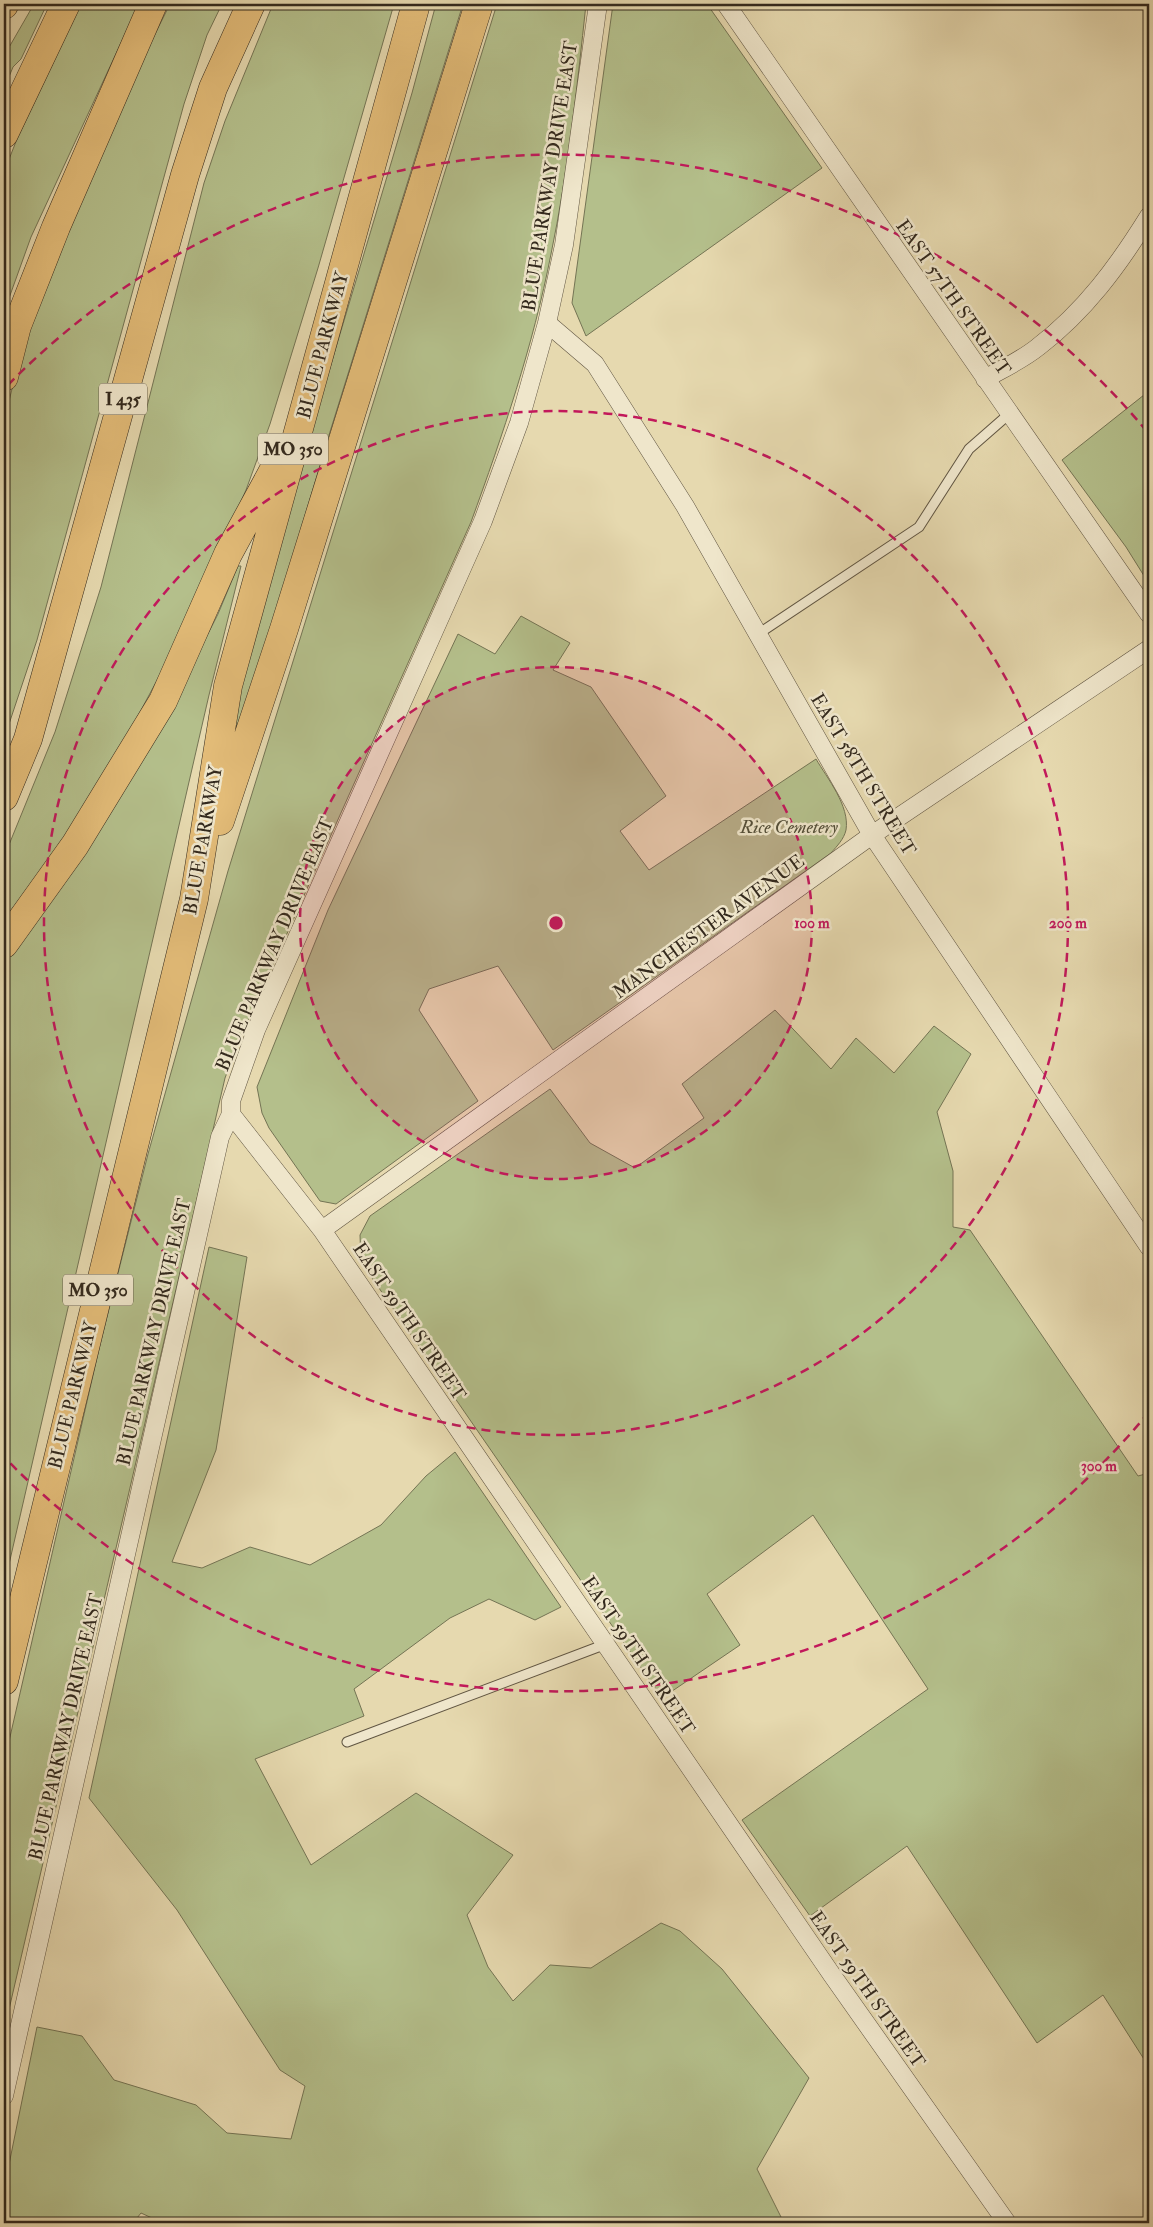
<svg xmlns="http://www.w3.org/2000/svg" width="1153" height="2227" font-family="'IM FELL Double Pica',serif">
<rect width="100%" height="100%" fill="#e6d9af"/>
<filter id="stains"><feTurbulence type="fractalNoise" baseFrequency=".004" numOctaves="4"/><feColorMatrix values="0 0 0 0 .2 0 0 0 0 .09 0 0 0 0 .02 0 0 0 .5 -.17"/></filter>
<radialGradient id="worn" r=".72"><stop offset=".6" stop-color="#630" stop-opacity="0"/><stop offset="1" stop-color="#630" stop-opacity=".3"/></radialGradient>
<!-- green -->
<path fill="#b4bf8b" stroke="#747454" d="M34,4H47L21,59L13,67L4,89V56Z
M81,4H139L31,237L4,312V172L17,139Z
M170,4H222L207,35L184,104L37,640L4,739V421L21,353L49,273L137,70Z
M273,4H394L318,268L270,424L246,490L187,624L116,757L56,849L4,920V857L55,732L101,587L204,183L225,121Z
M436,4H463L329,435L221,799L241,689L283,525L412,93Z
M497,4H586C577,88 568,172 551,254C533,346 503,434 471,522L239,1041L225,1078L4,2031V1763L100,1345L148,1154L228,871Z
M613,4H707L822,168L586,336L572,303Z
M1149,391V577L1146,579L1126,547L1062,460Z
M238,566H241L209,695L4,1586V963L35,921L171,707L218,614Z
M521,616L570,643L553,670L591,687L666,796L620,831L649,870L816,759C827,778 850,806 846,830C844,839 837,846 831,853L553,1050L498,966L429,989L419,1010L478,1101L336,1204L320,1201L269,1128L262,1113L257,1087L328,910L458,634L495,654Z
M775,1010L831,1069L856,1038L894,1073L934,1026L971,1054L937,1112L953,1171V1227L970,1230L1138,1476L1149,1473V2067L1103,1995L1037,2043L907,1846L810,1916L742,1820L928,1689L813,1515L707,1594L740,1645L662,1698L361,1262L360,1235L370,1216L550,1089L590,1143L635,1168L704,1118L682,1084Z
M209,1247L247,1257L216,1450L172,1562L202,1568L250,1547L310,1565L381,1525L426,1476L455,1452L561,1607L535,1620L489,1599L450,1618L354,1689L364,1716L255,1759L311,1865L416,1793L513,1855L467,1915L488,1967L513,2001L550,1965L591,1968L661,1923L680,1931L722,1969L809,2078L757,2169L784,2223H163L141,2213L133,2223H4V2189L37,2027L82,2036L114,2080L196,2105L227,2133L291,2139L305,2086L280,2070L177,1910L89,1798Z"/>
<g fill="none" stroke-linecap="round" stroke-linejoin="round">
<defs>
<path id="lane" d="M758,634L919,527L969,449L1009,414
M347,1742L606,1644"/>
<path id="street" d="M726,4L1149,614
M547,323L595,364L685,506L872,835L1149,1247
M985,379C1002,369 1022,360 1038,347C1085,311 1118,266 1149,216
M231,1114L322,1230L832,1975L1007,2223
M322,1230L872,835L1149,649
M4,2096L220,1137L231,1114V1101L256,1030L483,521L519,423L547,323L564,245L598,4"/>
<path id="highway" d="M4,5V4
M4,134L66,4
M4,377L17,326L56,227L153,4
M4,797L28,739L185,175L213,88L251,4
M220,821L284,629L479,4
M4,944L75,845L163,701L228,554L278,462
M4,1681L194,899L228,686L416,4"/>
</defs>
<!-- lane casing -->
<use href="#lane" stroke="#605542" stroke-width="11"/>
<!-- street casing -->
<use href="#street" stroke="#605542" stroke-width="19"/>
<!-- highway casing -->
<use href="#highway" stroke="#33291d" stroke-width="29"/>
<!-- lane -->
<use href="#lane" stroke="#efe6cb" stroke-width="9"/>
<!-- street -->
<use href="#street" stroke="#efe6cb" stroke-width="18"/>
<!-- highway -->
<use href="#highway" stroke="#e3bc78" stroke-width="28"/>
</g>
<!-- distance rings -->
<circle cx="556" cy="923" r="256" fill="#c2185b" fill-opacity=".12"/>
<g fill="none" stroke="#c2185b" stroke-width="2.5" stroke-dasharray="9 6">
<circle cx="556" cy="923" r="256"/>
<circle cx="556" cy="923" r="512"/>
<path d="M1149 1412A768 768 0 0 1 8 1461M8 385A768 768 0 0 1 1149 434"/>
</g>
<g text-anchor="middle" stroke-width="5" stroke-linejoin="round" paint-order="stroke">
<!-- shield labels -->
<g fill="#efe6cb" stroke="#6b6251" stroke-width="1">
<rect x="99" y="383.5" width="48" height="31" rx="4"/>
<rect x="258" y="433.5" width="70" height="31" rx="4"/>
<rect x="63" y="1274.5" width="70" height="31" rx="4"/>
</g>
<g font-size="18" font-weight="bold" fill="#33291d">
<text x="123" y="405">I 435</text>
<text x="293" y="455">MO 350</text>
<text x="98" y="1296">MO 350</text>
</g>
<!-- street labels -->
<g font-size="19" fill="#33291d" stroke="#efe6cb">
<text transform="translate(549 176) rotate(-81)" y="7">BLUE PARKWAY DRIVE EAST</text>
<text transform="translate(954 297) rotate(55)" y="7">EAST 57TH STREET</text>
<text transform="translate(322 345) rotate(-75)" y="7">BLUE PARKWAY</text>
<text transform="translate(864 774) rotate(59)" y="7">EAST 58TH STREET</text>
<text transform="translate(202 840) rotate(-80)" y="7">BLUE PARKWAY</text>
<text transform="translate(708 926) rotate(-36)" y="7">MANCHESTER AVENUE</text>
<text transform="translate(274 944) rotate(-67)" y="7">BLUE PARKWAY DRIVE EAST</text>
<text transform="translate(410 1321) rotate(56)" y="7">EAST 59TH STREET</text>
<text transform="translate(153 1332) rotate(-77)" y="7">BLUE PARKWAY DRIVE EAST</text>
<text transform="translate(72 1395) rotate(-76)" y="7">BLUE PARKWAY</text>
<text transform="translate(639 1655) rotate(56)" y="7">EAST 59TH STREET</text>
<text transform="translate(65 1727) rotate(-77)" y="7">BLUE PARKWAY DRIVE EAST</text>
<text transform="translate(868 1989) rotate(55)" y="7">EAST 59TH STREET</text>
</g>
<!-- park labels -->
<g font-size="19" font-style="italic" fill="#534e38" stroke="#efe6cb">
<text x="789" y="833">Rice Cemetery</text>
</g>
</g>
<circle cx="556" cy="923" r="8" fill="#c2185b" stroke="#efe6cb" stroke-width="2.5"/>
<g font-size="15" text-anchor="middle" font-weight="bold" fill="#c2185b" stroke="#efe6cb" stroke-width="5" stroke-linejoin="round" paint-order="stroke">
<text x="812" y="928">100 m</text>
<text x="1068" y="928">200 m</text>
<text x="1099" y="1471">300 m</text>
</g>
<!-- margin -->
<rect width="1153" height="2227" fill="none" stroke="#e6d9af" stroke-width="20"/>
<rect x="5" y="5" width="1143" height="2217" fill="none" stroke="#33291d" stroke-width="2.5"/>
<rect x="10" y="10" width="1133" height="2207" fill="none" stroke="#33291d"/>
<rect width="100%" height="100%" filter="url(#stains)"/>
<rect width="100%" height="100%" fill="url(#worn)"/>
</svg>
